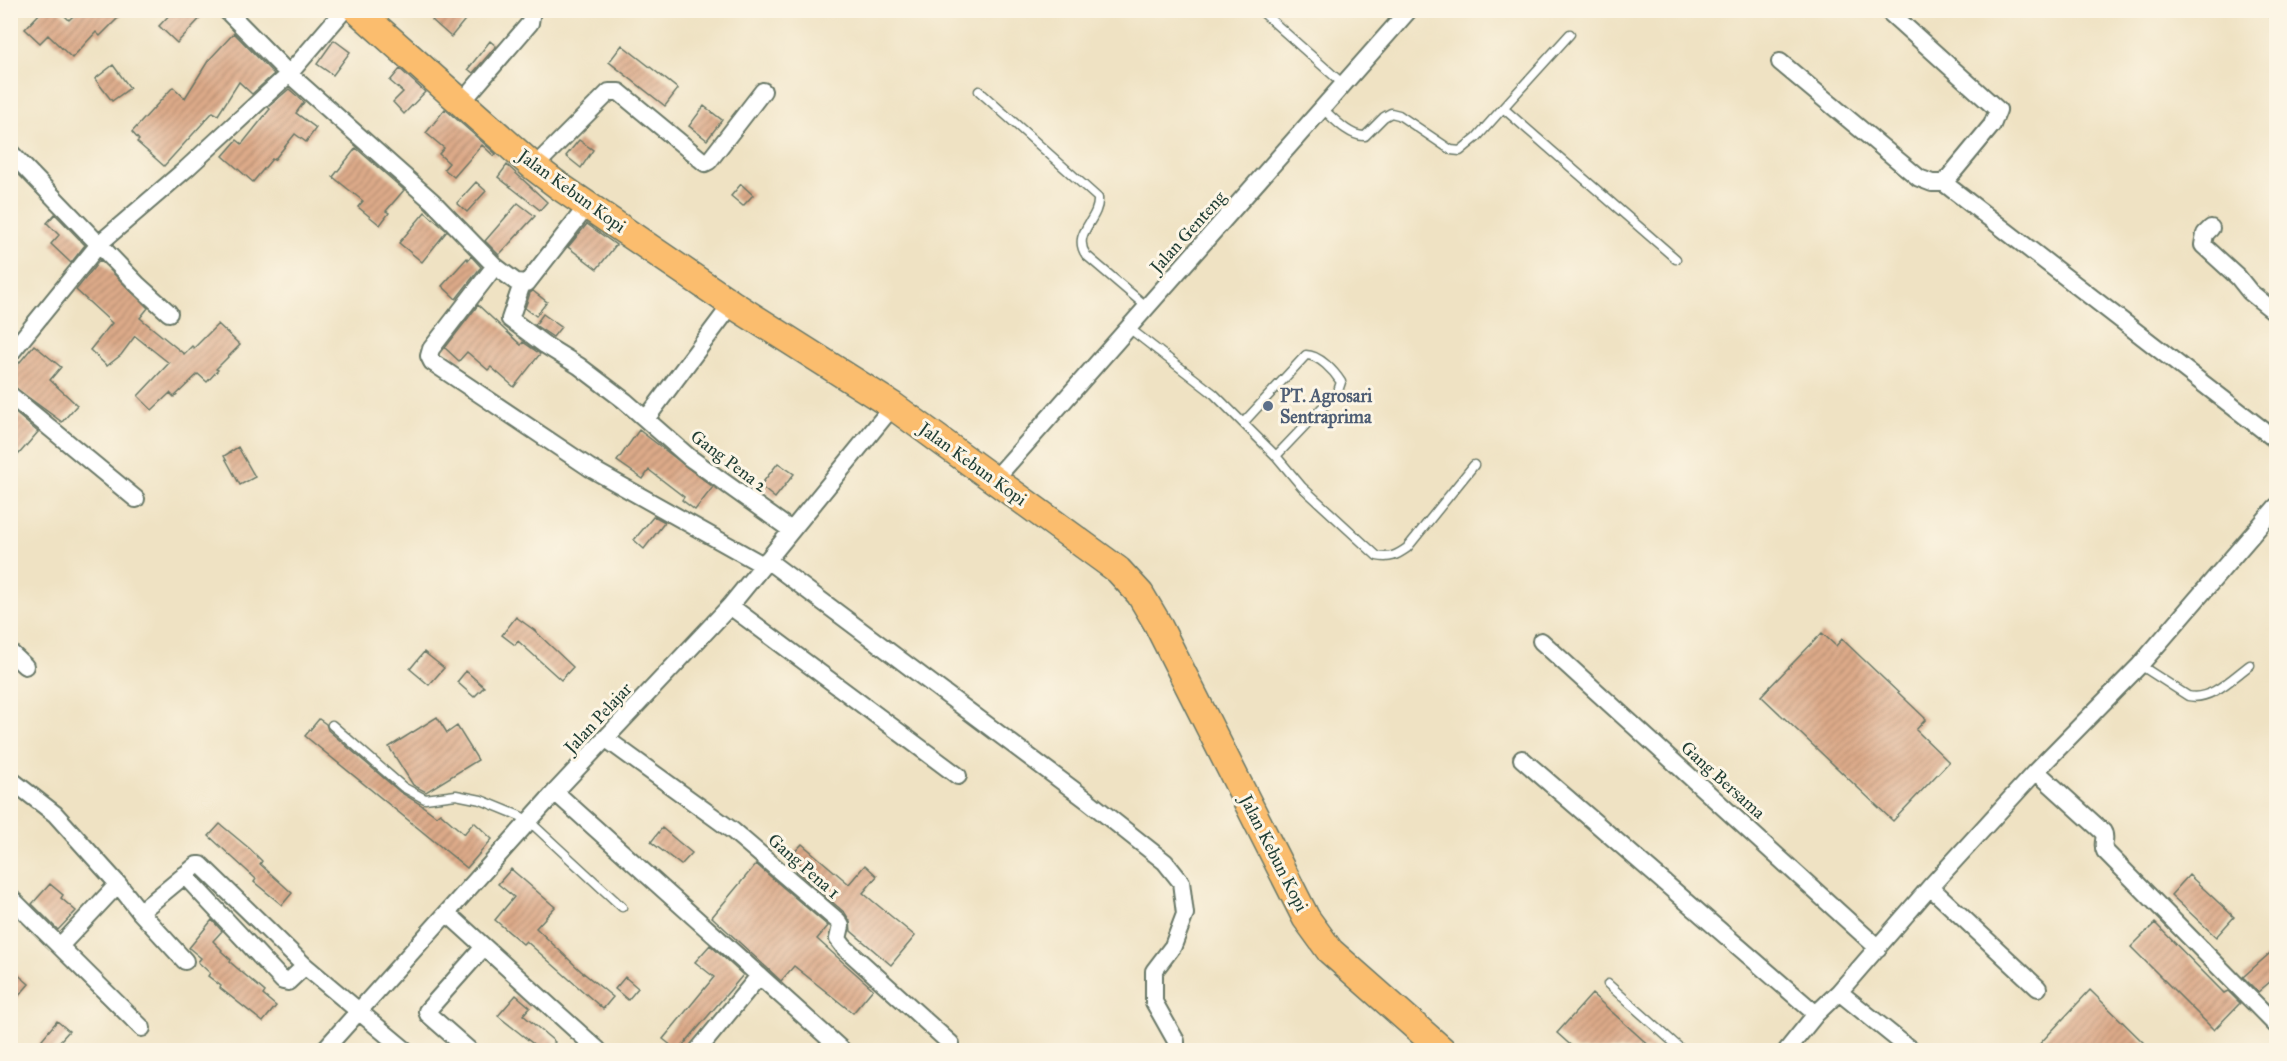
<svg xmlns="http://www.w3.org/2000/svg" width="2287" height="1061" font-family="'IM FELL Great Primer',serif">
<defs>
<pattern id="building-hatch" width="6" height="6" patternUnits="userSpaceOnUse" patternTransform="scale(1.5)"><rect width="6" height="6" fill="#ddaa89"/><path d="M-1 1l2-2M0 6l6-6M5 7l2-2" fill="none" stroke="#b38c71"/></pattern>
</defs>
<rect width="100%" height="100%" fill="#fcf5e5"/>
<filter id="ink" filterUnits="userSpaceOnUse"><feTurbulence type="fractalNoise" baseFrequency=".0167" numOctaves="2"/><feDisplacementMap in="SourceGraphic" scale="12" xChannelSelector="R" yChannelSelector="G"/><feConvolveMatrix kernelMatrix="1 2 1 2 8 2 1 2 1" color-interpolation-filters="sRGB"/></filter>
<filter id="wash" filterUnits="userSpaceOnUse"><feTurbulence type="fractalNoise" baseFrequency=".008" numOctaves="4" result="noise"/><feDisplacementMap in="SourceGraphic" scale="24" xChannelSelector="R" yChannelSelector="G"/><feGaussianBlur stdDeviation="1.35" result="paint"/><feColorMatrix in="noise" values="0 0 0 0 0 0 0 0 0 0 0 0 0 0 0 0 0 1.4 0 .05"/><feComposite in="paint" operator="in"/></filter>
<g filter="url(#wash)">
<rect width="100%" height="100%" fill="#efe2c3"/>
<g id="blocks">
<!-- building -->
<path fill="url(#building-hatch)" d="M43,10H59L69,20L79,10H126L100,36L96,32L72,58L48,35L40,43L25,29Z
M174,10H208L177,43L159,26Z
M440,10H473L451,37L432,20Z
M234,33L274,74L252,94L239,82L218,115L213,112L164,166L137,142L139,140L132,132L173,87L185,98L208,61Z
M334,40L350,52L333,75L317,64Z
M490,41L496,46L473,73L468,69Z
M622,45L678,89L665,106L609,62Z
M113,65L130,88L112,101L95,79Z
M400,69L425,92L404,114L393,102L403,92L390,81Z
M289,89L304,102L296,113L316,128L306,142L295,134L274,160L272,159L253,182L223,156L237,140L242,144L270,109L268,107Z
M704,106L722,120L707,140L689,126Z
M445,109L496,154L494,156L482,145L454,177L444,169L449,163L439,154L444,148L426,133Z
M579,140L593,150L581,168L566,156Z
M356,148L404,190L386,211L389,213L380,225L358,207L363,201L333,177Z
M507,165L547,202L540,210L498,177Z
M476,182L486,191L467,212L457,203Z
M741,184L753,195L743,206L731,196Z
M518,203L535,216L499,255L485,241Z
M425,212L447,231L422,262L399,243Z
M55,214L85,245L71,263L51,244L59,235L47,223Z
M587,224L616,245L597,269L568,247Z
M471,256L481,267L456,299L442,286L467,258L468,260Z
M100,260L148,308L140,318L184,354L192,346L194,348L218,324L240,345L216,369L218,370L207,382L198,374L174,397L170,393L152,410L138,396L169,363L135,336L121,355L107,366L90,350L112,323L76,290Z
M533,291L547,302L536,316L525,308L530,293Z
M478,305L521,345L523,342L540,354L514,387L491,367L488,370L467,352L459,361L445,348Z
M543,314L561,327L553,337L535,325Z
M34,345L61,367L50,380L77,405L62,422L10,384V374Z
M13,411L38,432L19,454L10,447V415Z
M639,430L713,487L695,510L682,500L684,497L649,470L643,479L617,461Z
M238,447L255,477L240,485L224,456Z
M778,463L794,474L775,498L760,486Z
M654,516L665,522L644,549L634,540Z
M516,617L534,630L573,667L561,680L518,641L515,645L502,635Z
M1822,633L1836,646L1842,639L1926,719L1916,730L1949,762L1893,821L1761,696Z
M424,652L444,668L429,685L410,669Z
M466,671L484,687L474,697L457,682Z
M437,717L447,733L457,726L478,760L426,792L413,785L389,747Z
M319,719L326,724L328,730L400,792L420,804L436,816L440,813L464,834L474,822L492,839L467,868L305,736Z
M220,824L250,849L262,861L260,864L292,893L282,905L254,882L256,879L209,836Z
M662,828L692,853L681,865L651,842Z
M802,844L849,884L865,865L877,876L863,893L915,936L891,965L851,931L850,921L845,913L796,871L801,865L791,856Z
M756,864L828,926L817,939L873,989L853,1013L794,966L781,981L712,917Z
M511,869L555,907L536,928L581,971L613,997L603,1009L526,941L523,944L495,920L514,897L498,884Z
M2189,875L2234,917L2216,937L2171,895Z
M50,884L63,895L61,898L76,911L58,930L32,904Z
M212,920L222,931L213,941L222,950L221,951L231,960L230,962L265,992L263,995L276,1006L263,1022L220,988L221,986L208,976L210,973L198,962L201,958L189,948Z
M2155,923L2224,993L2228,991L2240,1003L2214,1030L2131,947Z
M710,945L743,975L679,1050H677L663,1039L714,977L695,962Z
M2277,947V976L2258,992L2243,977Z
M16,973L29,984L10,1006V980Z
M625,977L638,988L628,1000L615,989Z
M2090,990L2151,1050H2034Z
M1592,994L1654,1050H1576L1557,1033Z
M516,995L530,1007L523,1015L555,1042L548,1050H541L498,1016Z
M57,1021L69,1031L52,1050H33Z"/>
</g>
</g>
<g filter="url(#ink)">
<use href="#blocks" fill-opacity="0" stroke="#687766" stroke-width="1.5"/>
<g fill="none" stroke-linecap="round" stroke-linejoin="round">
<defs>
<path id="lane" d="M1260,10L1343,84
M979,91L1098,198C1100,220 1071,233 1086,255L1147,307
M1503,108L1570,34
M1323,109C1334,119 1350,137 1365,136L1384,117L1391,113L1399,115L1451,150L1460,151L1477,137L1503,108L1676,259
M1129,328L1214,394L1276,456L1302,487L1377,556C1390,559 1397,555 1407,548L1474,465
M1243,423L1306,355C1319,355 1334,371 1341,382L1338,391L1276,456
M2140,665L2188,696C2211,701 2232,678 2250,665
M332,725L403,787L425,799L456,795L481,800L520,816L529,821L622,907
M1608,984L1682,1050"/>
<path id="street" d="M226,10L289,74L432,201L495,266L516,282L527,283L588,205
M1887,10L1998,110L1992,125L1944,183
M2276,10V11
M1780,62L1919,178L1932,183H1944L2276,440
M462,102L530,23L532,10
M10,152L138,285L169,313
M534,167L609,92H619L705,163L709,161L763,91
M2211,228L2205,234L2203,245L2238,277L2250,292L2276,313
M495,266L431,349L429,356L432,362L590,468L763,565
M522,284L510,319L545,345L579,366L625,401L690,458L791,530
M10,354L100,243L186,169L289,74L344,10
M10,395L136,499
M646,419L732,304
M995,479L1409,10
M767,560L1087,800L1165,862L1181,882L1185,914L1173,946L1154,971V1002L1176,1041V1050
M730,606L958,776
M1541,641L1878,948
M10,652L25,666
M605,738L733,831L838,921L841,926L838,939L844,947L951,1044
M1522,759L1816,1014
M2036,771L2103,832C2107,838 2101,844 2105,851L2276,1025
M10,779L55,814L118,884
M555,792L842,1050
M184,875L283,981L288,982L305,966
M1930,887L2038,988
M10,897L142,1028
M140,912L197,865H201L305,966L405,1050
M447,913L598,1050
M60,946L118,884L140,912L185,961
M1839,992L1911,1050
M324,1050L555,792L730,606L893,406
M469,1050L428,1014L427,1011L483,948
M698,1050L759,976
M1787,1050L1816,1014L1839,992L1930,887L2036,771L2140,665L2276,507"/>
<path id="primary" d="M357,10L534,167L559,186L732,304L893,406L1118,570L1140,594L1156,621L1306,918L1330,951L1442,1050"/>
</defs>
<!-- lane casing -->
<use href="#lane" stroke="#687766" stroke-width="11"/>
<!-- street casing -->
<use href="#street" stroke="#687766" stroke-width="20"/>
<!-- primary casing -->
<use href="#primary" stroke="#687766" stroke-width="30"/>
<!-- lane -->
<use href="#lane" stroke="#fff" stroke-width="8"/>
<!-- street -->
<use href="#street" stroke="#fff" stroke-width="16"/>
<!-- primary -->
<use href="#primary" stroke="#fbbd6e" stroke-width="27"/>
</g>
</g>
<!-- markers -->
<circle fill="#5c6f8a" stroke="#fcf5e5" stroke-width="2" cx="1268" cy="406" r="6"/>
<g text-anchor="middle" stroke-width="6" stroke-linejoin="round" paint-order="stroke">
<!-- street labels -->
<g font-size="18" fill="#1f3d34" stroke="#fcf5e5">
<text transform="translate(572 191) rotate(36)" y="6">Jalan Kebun Kopi</text>
<text transform="translate(1188 232) rotate(-48)" y="6">Jalan Genteng</text>
<text transform="translate(729 461) rotate(37)" y="6">Gang Pena 2</text>
<text transform="translate(973 464) rotate(36)" y="6">Jalan Kebun Kopi</text>
<text transform="translate(598 718) rotate(-47)" y="6">Jalan Pelajar</text>
<text transform="translate(1723 780) rotate(42)" y="6">Gang Bersama</text>
<text transform="translate(1274 853) rotate(63)" y="6">Jalan Kebun Kopi</text>
<text transform="translate(804 866) rotate(41)" y="6">Gang Pena 1</text>
</g>
<!-- service labels -->
<g font-size="18" font-weight="bold" fill="#4e5e75" stroke="#fcf5e5" text-anchor="start">
<text x="1280" y="402">PT. Agrosari<tspan x="1280" dy="21">Sentraprima</tspan></text>
</g>
</g>
<!-- margin -->
<rect width="2287" height="1061" fill="none" stroke="#fcf5e5" stroke-width="36"/>
</svg>
